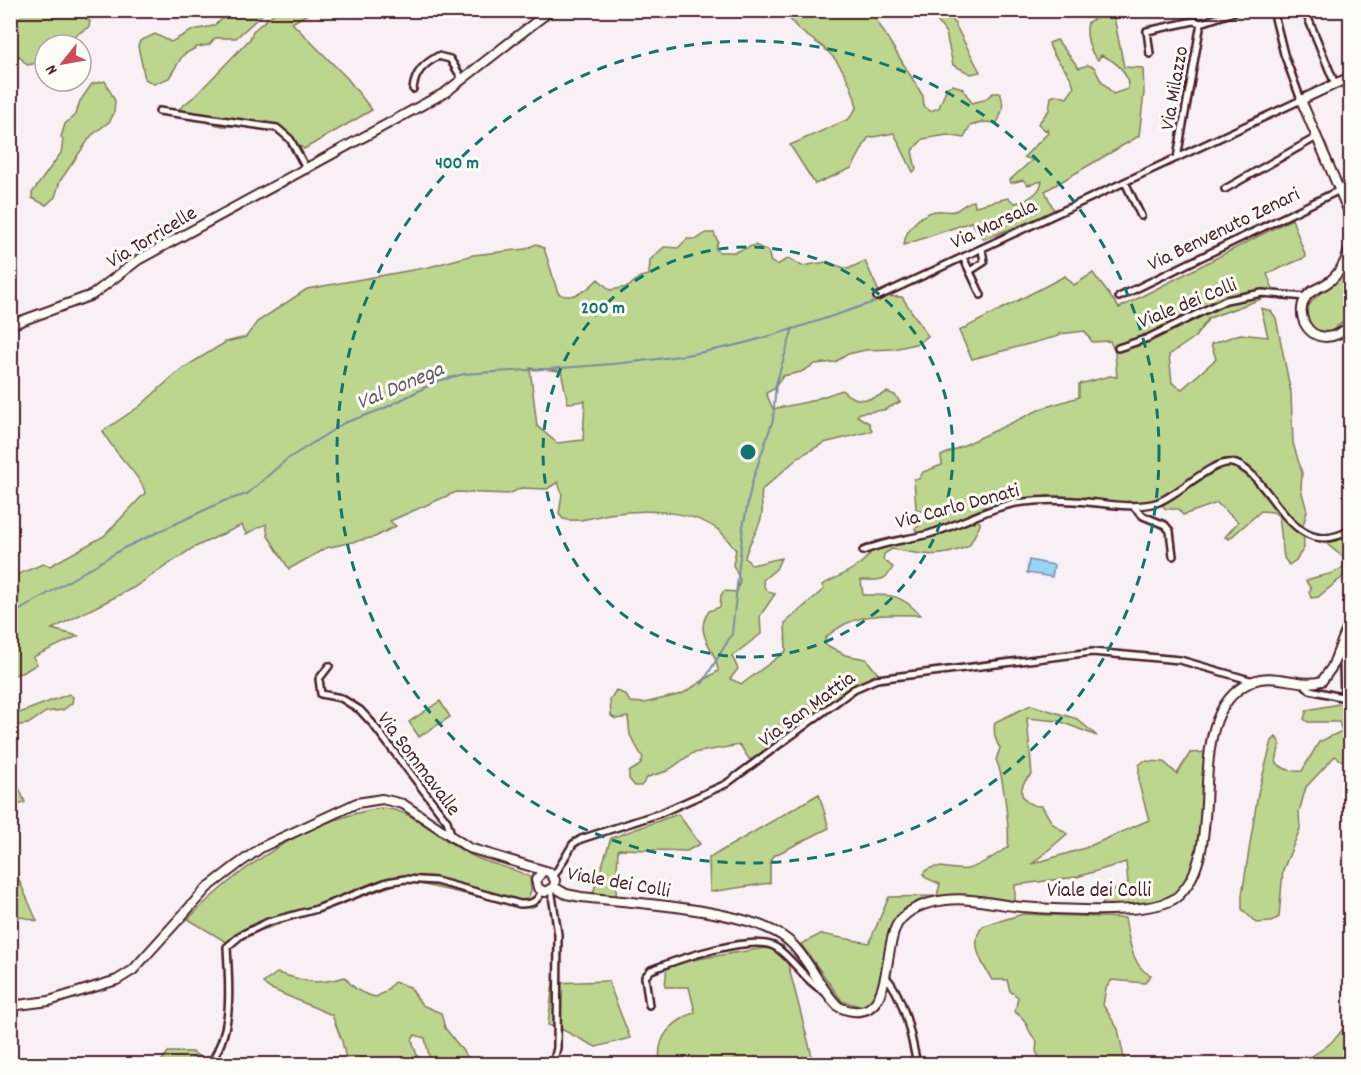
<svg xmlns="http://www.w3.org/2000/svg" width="1361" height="1075" font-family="Dekko,sans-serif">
<rect width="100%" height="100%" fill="#f8f0f4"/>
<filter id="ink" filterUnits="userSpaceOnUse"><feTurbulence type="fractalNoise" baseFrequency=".0167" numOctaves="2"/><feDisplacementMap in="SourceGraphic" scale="12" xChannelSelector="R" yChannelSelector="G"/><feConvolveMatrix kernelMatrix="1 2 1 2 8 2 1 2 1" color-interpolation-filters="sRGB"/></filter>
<g filter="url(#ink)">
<!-- green -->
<path fill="#bcd68e" stroke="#837a5c" stroke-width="1.5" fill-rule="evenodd" d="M11,10L84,11L86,19L90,21L89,27L59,45H45V54L33,64L27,65L18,55L11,59Z
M278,10L313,11L292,23L347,78L372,110L304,149L274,127L222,126L173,114L196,95L250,39L253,31Z
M233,11H266L236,38H215L209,45L197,47L183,55L169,78L154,84L145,79L138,46L140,41L155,34L171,42L193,30L213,26Z
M786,11H871L923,96L924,106L930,111L939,108L947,87L953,85L962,88L972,103L984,100L993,93H1000C1005,103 1002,114 997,123L984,122L970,126L964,138L947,135L923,139L912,151L916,169L913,172L894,133L868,138L852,168L815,184L790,145L849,119L857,107C852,85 842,64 825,49C810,36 794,31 786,11Z
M930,11H948L980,72L971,74L953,65L946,33Z
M1101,11H1122L1114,17L1124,67L1143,68L1144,92L1139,136L1045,191L1055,212L984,239L971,222L904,245C905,227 925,209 943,211C948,211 952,213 957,210C964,206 966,202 974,201L975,206L1008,198L1015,203C1027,200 1040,194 1042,181L1028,185L1023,180L1011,183L1010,180L1032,160L1024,157L1048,133L1047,129L1045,130L1038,124L1049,110L1051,97L1056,95L1067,98L1074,88C1072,71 1052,60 1049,43L1057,40L1079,68L1088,65L1094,67L1100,79L1113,94L1128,89C1129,71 1115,61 1101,55L1098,60C1089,52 1085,34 1088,22L1098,17Z
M105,81L115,101L114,113L110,121L91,136L60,181L55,197L46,205L32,198V193L61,153L63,140L61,137L65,124L76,114L80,101L92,84Z
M1292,219L1306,257L1267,274L1275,294L1209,318L1195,337L1169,355L1172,383L1182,389L1216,359L1211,344L1240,334L1268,337L1261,308L1271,311L1276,318L1291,393L1293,443L1302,473L1301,489L1307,511L1303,526L1304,548L1296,560L1289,565L1284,558L1279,516L1273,512L1261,511L1229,539L1225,537L1238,522L1217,503L1183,515L1178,509H1166L1158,501L1135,507L1113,502L1047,496L1031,501L1004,499L986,504L975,520L980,522V525L969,546C939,559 924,555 892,549L884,554L883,560L893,567C885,583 877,580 861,580L863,595C890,595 901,593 920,615C884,614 853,612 825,638V644L845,655L866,659L879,675L844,691L819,711L820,718L765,759H749L740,745L693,753L667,771L648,777L641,786H635L629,779V772L640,765L643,758L630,735L628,717L616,719L611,716L610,700L616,690L626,695L630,702L644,703L682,694L718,671C717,648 692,635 709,611L720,607L721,595L724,591L737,592L740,580L733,565L736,550C730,544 724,533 717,529C688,509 642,509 609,514C593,517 578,523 563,519L559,514L562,494L558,482L547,489L521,488L509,494L456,492L390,521L396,526L375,537L326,548L289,569L268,536L266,524L246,534L242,525L193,548L133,588L52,629L78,636L33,657L37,664L24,672L11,676V577L43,564L50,566L104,536L145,493C143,477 110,450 103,431L140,406L180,370L226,342L246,337L257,322L307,289L429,267L473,255L526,249L536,244L544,248L558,293C571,302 589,289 598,279L610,290L628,287L640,277L649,275L650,260L664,247L678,248L687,239H697L706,233H714L718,242L715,248L719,252H735L755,245L768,251L771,262L777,265L789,258L802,266L826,262L848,269L865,261L881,296L902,297L928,336L919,343L894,349L866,350L848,354L835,362L815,364L801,372L783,376L774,389L766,393L773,409L807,402L842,390C855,404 871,401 887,392L895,395L900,402L884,410L860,413L857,416L869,423L872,431L824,443L800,456L762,490C760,499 763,506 762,514C760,530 747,543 745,558L752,565L781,558L776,569L763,580C764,589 766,592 775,594L760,616L761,634L732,656L738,669L730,679L742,684L786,651L785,623L824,589L822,585C842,574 870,565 876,541L918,535L915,529L927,519L926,513L916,509L914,479H919L923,472L942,465L941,456L1043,408L1079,397V384L1110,376L1117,377L1115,353L1110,341L1092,342L1085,331L1059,334V336L972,359L959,331L1065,276L1074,285L1093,273L1119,308ZM530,368L561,371L568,403L585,401L583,440L557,443L537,426Z
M1350,263V316L1330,332L1317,330C1284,305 1339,286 1350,263Z
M1350,531V571L1318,597L1311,598L1309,592L1311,589L1306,581C1317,574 1334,577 1344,566V558L1327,544Z
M69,694L73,697L72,703L63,710L46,712L28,724L11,726V716Z
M440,701L450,717L419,737L409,722Z
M1350,702V766L1335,756L1306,787L1299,812L1300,829L1283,870L1279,917L1271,922L1256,923L1242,909V895L1258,793L1272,741L1276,737L1280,743L1276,762C1283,770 1291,772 1302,771L1319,742L1342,731L1339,722H1308L1304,719L1307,710Z
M1031,705L1077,719L1097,736L1059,721L1027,718L1032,775C1014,786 1021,807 1042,806L1052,823L1067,834L1032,864L1085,848L1149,820L1139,784V765L1144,761L1164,762L1177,774L1190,753L1209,752C1206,790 1205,878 1170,899C1154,908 1120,905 1102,905L1108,892L1128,883L1126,862L1077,877L1015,885V901C994,899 971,893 950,895C855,903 908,987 862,1007L842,1001L801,944L821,934L869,943L889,897L937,896L940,884L926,878L923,874C931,860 953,872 967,869C979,866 998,854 1008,847C1010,830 1003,773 996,760L1000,748C995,740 993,732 995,722Z
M11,769L25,802L11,808H10Z
M819,794L829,828L773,856L770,861V883L710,892L709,858Z
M380,808C417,809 440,842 473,856C491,865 512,867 530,877L531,891L524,907L406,881L259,931L231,945L188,919C240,867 305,821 380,808Z
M678,814L700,844L687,851L618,849L616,897L593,893L611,838Z
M11,862L37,921L11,914Z
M1023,914L1125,918C1128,935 1132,969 1151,975L1145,983L1112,980L1106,988L1103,1005L1118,1029L1124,1058L1130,1064H1042L1036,1051L1037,1041C1025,1031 1031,1022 1015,1012L1018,997L1010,991L1007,980H992C983,965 968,943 983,926Z
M783,945L814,1064H660C656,1036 671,1023 695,1012L689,987H665L667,964Z
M277,973C307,981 314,986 345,977C353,989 362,994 376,997L385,992L394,982L410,987L422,1005L441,1013L445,1028L473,1064H431L425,1038L415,1035L412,1040L417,1056L408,1064H347L342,1041L332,1015L269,988L263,983Z
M608,981L630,1038L596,1047L563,1030L548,1025L553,983Z
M1350,1013V1062L1343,1064H1298C1320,1052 1343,1039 1350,1013Z
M168,1052H192L212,1064H159Z"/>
<!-- water -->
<path fill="#96d5f7" stroke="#788ca5" stroke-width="1.5" d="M1029,560L1054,565L1052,577L1027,573Z"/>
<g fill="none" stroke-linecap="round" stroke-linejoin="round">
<!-- stream -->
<path stroke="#788ca5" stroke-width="2" d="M10,616L124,548L224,501L247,494L286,460L344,423L383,409L438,381L464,374C552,368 642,366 728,347C779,335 830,317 880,300
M702,684L732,634L743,527L752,482L773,420L776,384L793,328"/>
<defs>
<path id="street" d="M1308,18L1335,84
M1150,54L1147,31L1194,21L1201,23L1240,10
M413,89C415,72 424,64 438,56L450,59L463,80
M159,111L277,128L290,139L307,170
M1177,158L1201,23
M1125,182L1141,216
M1225,189L1315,138
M963,257L981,295
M970,271L984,262L982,249
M877,297L1301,100L1284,54L1273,10
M1119,297L1350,185
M1118,348L1148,338L1226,300L1262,293L1305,297
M1133,506L1143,516L1165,525L1170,531L1173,556
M863,551C885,541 906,540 929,534C960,525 992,505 1024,502C1040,500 1058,500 1074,501C1101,502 1129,510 1156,503C1178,496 1211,460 1232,463C1271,470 1289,566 1350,530
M1339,649L1343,662L1344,698
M329,666L319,679L321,694L341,698L360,710L372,723L447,821L452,837
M1304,684L1310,690L1350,699
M554,876L573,844L581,839L661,813L726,784L854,689L877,679L1092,652L1180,660L1253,681
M551,889L558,934L557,1048L553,1064
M886,977C905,998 911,1037 917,1064
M649,1005L645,977L651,970C676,960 755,932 777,948C795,961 805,981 825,992
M210,1064C234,1029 229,988 227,947L241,935L268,922L317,909L387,882L405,879L436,881L520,904C532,904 537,902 542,891"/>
<path id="secondary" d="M1350,77L1301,100L1350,215
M1350,248C1346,261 1339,275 1327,283C1320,288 1309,290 1305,299C1296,315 1307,337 1326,337C1335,337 1344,331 1350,325
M10,325L92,295L138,260L446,92L551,10
M542,872L536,880L538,888L545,892L554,887
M554,887L566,894L581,897C632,903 754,909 789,941C810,960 819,988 839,1007C896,1031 881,949 898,923C909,907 928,902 946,900C972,897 997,905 1022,907C1055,909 1156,917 1178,896C1232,846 1177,716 1251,682C1274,671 1298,688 1322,681L1332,667L1350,621
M10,1006L49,1001L117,980L133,970L207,888L237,865L262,847L357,803L382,799L403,804L469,848L549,872L555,880L554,887"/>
</defs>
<!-- street casing -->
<use href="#street" stroke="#4a1f2b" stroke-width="10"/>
<!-- secondary casing -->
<use href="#secondary" stroke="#4a1f2b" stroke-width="12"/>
<!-- street -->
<use href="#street" stroke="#fdfcf7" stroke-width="5"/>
<!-- secondary -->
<use href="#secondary" stroke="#fdfcf7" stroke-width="8"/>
</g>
</g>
<!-- distance rings -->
<g fill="none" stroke="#0f766e" stroke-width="3" stroke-dasharray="10 8">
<circle cx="748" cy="452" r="205"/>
<circle cx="748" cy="452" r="411"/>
</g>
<g text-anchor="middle" stroke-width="6" stroke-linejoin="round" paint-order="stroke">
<!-- street labels -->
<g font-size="21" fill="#4a1f2b" stroke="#fdfcf7">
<text transform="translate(1173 88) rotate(-80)" y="7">Via Milazzo</text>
<text transform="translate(993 223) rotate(-25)" y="7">Via Marsala</text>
<text transform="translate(1223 228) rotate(-26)" y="7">Via Benvenuto Zenari</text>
<text transform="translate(151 236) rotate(-31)" y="7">Via Torricelle</text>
<text transform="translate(1187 302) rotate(-22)" y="7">Viale dei Colli</text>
<text transform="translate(957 505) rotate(-15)" y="7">Via Carlo Donati</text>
<text transform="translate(806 708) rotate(-36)" y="7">Via San Mattia</text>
<text transform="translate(420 763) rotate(53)" y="7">Via Sommavalle</text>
<text transform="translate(619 881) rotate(10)" y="7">Viale dei Colli</text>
<text x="1099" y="896">Viale dei Colli</text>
</g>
<!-- water labels -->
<g font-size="22" font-style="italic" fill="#615668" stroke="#fdfcf7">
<text transform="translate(399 384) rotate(-23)" y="8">Val Donega</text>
</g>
</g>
<circle cx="748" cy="452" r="9" fill="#0f766e" stroke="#fdfcf7" stroke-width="3"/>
<g font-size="18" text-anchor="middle" font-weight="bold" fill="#0f766e" stroke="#fdfcf7" stroke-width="6" stroke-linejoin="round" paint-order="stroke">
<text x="457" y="168">400 m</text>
<text x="603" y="313">200 m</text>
</g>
<!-- margin -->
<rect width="1361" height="1075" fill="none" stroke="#fdfcf7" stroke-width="36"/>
<rect x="18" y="18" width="1325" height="1039" fill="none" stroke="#4a1f2b" stroke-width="2" filter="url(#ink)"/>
<!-- north arrow -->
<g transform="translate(63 63) rotate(239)"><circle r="28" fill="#fdfcf7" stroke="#b5a4a5" stroke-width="1.5"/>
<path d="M0-4.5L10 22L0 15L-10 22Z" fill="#d1495b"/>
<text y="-9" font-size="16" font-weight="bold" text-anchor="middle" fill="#4a1f2b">N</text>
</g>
</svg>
